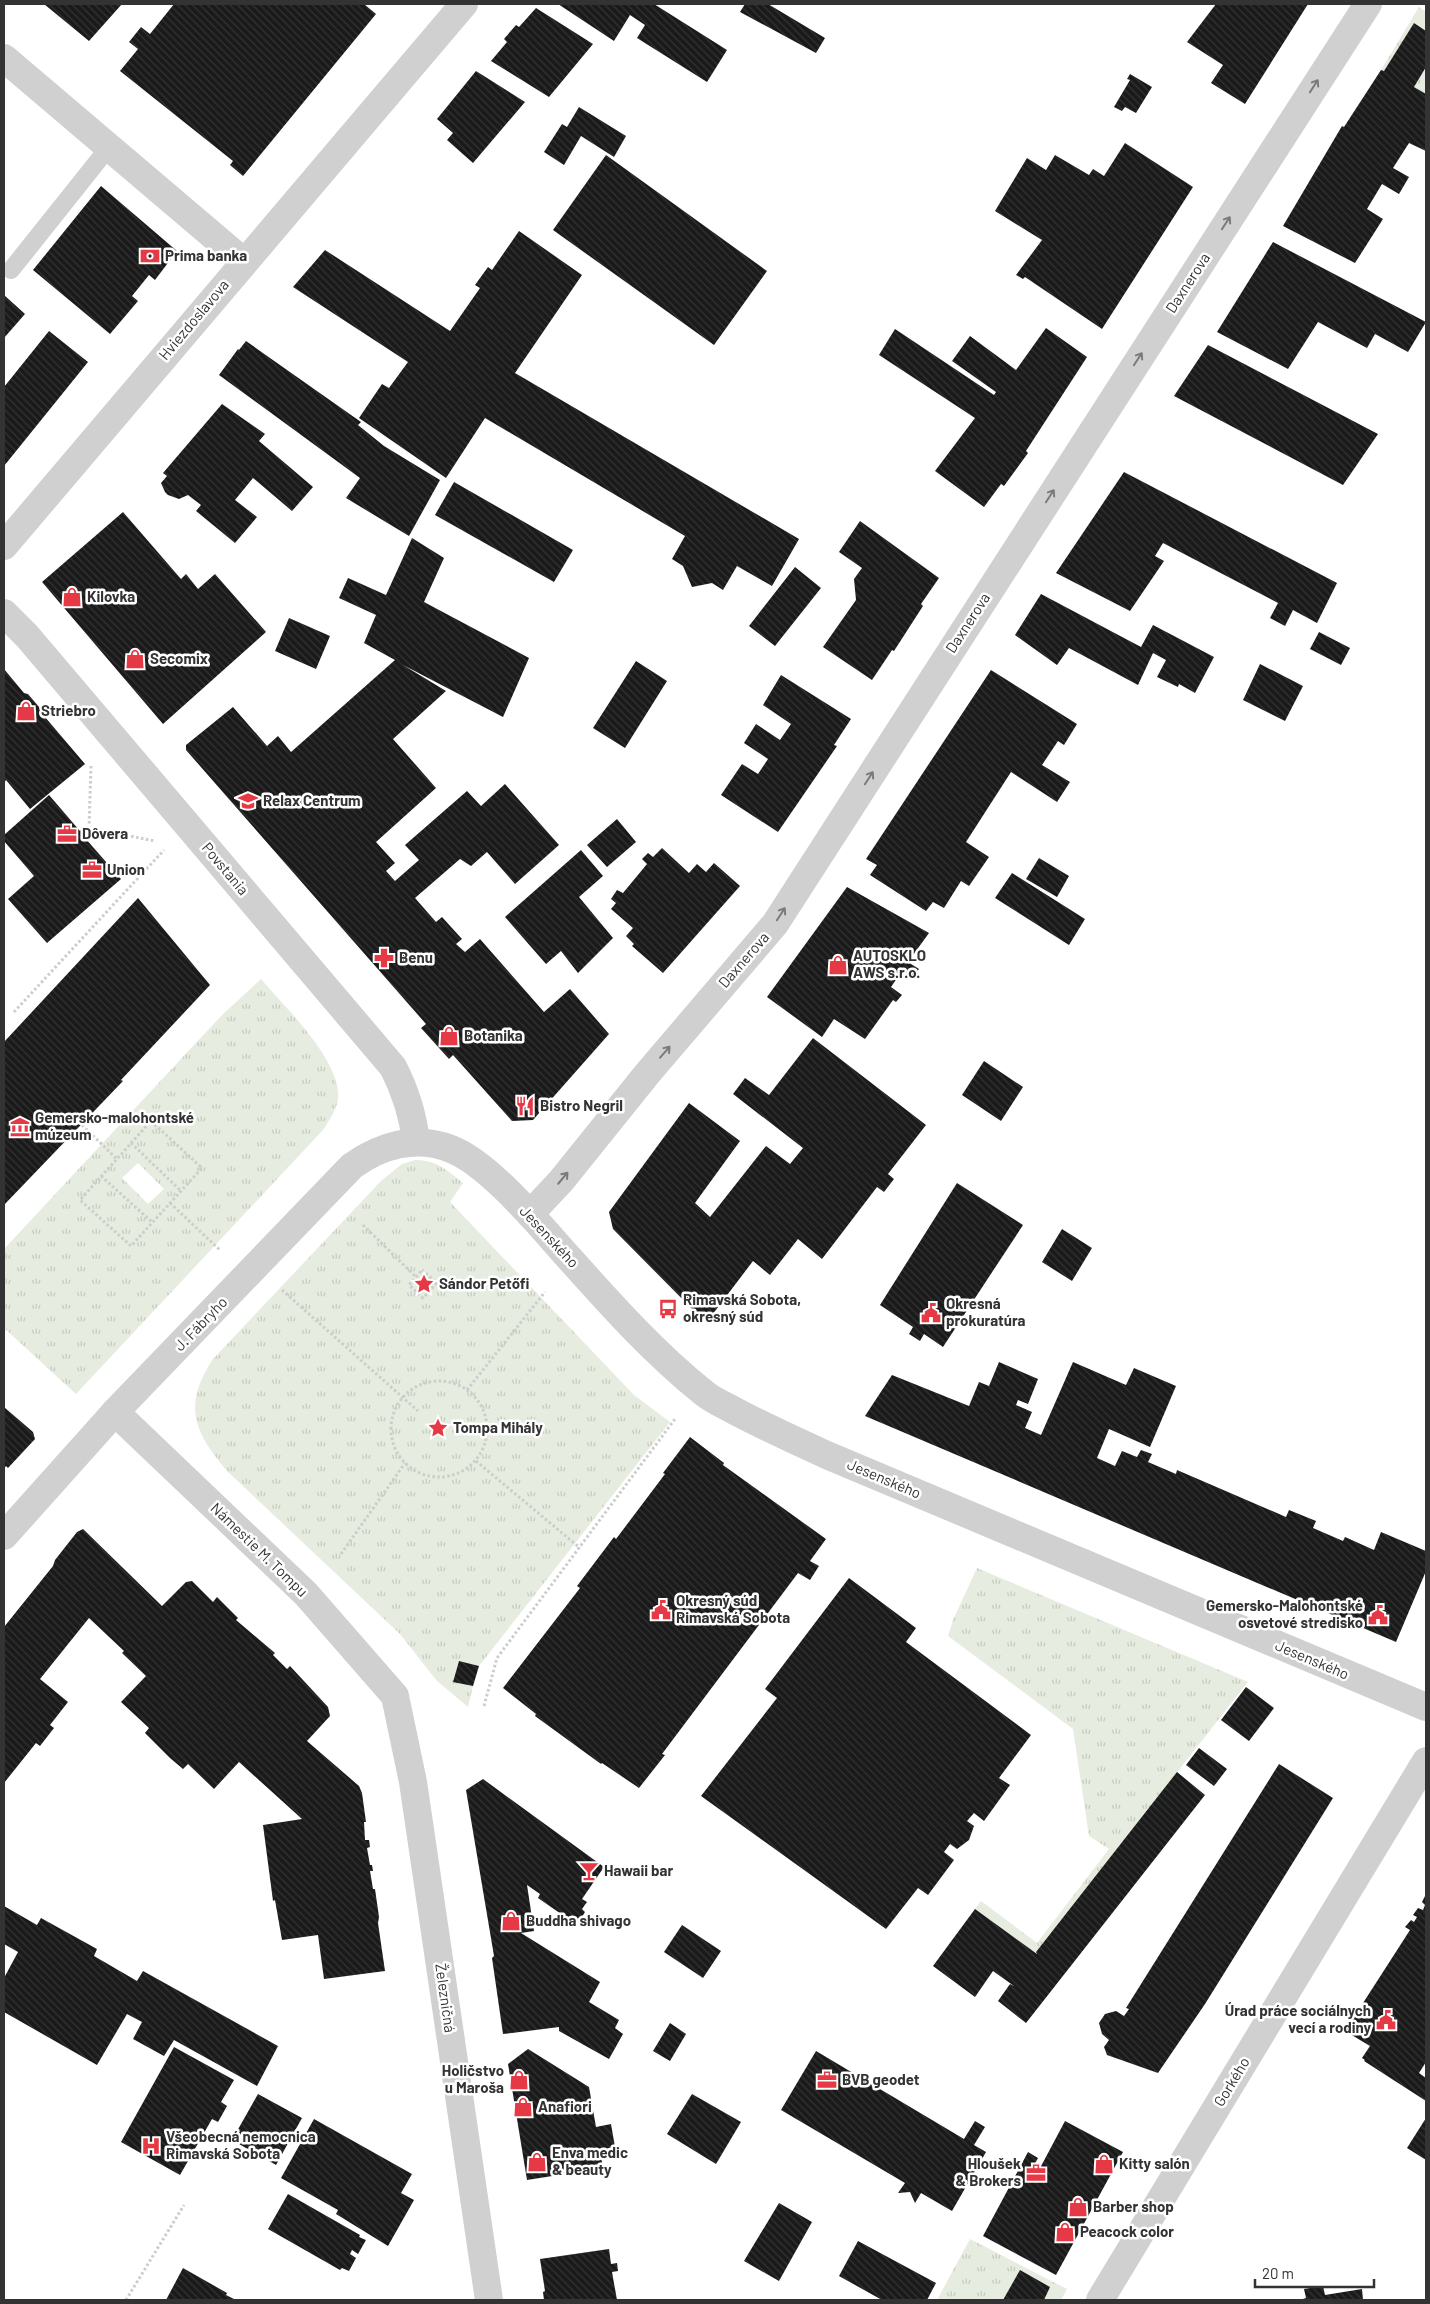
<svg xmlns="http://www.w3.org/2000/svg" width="1430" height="2304" font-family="Barlow,sans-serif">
<defs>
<pattern id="grass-tufts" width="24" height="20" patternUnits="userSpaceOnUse" patternTransform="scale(1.25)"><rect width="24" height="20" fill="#e6ecdf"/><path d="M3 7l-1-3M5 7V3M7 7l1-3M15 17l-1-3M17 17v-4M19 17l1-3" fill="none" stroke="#c6cbc0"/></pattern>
<pattern id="building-back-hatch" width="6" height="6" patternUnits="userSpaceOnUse" patternTransform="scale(1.25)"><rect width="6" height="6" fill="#1a1a1a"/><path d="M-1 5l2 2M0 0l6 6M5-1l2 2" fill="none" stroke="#333"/></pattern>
</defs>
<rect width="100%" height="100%" fill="#fff"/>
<!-- grass -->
<path fill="url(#grass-tufts)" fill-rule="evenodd" d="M1419,7L1426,12V31L1414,23L1384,71L1381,70Z
M1426,67V94L1414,87Z
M261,979C285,1007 335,1055 338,1092C340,1105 330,1119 323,1130L76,1394L4,1328V1249L221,1016ZM138,1163L164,1189L148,1204L122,1178Z
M415,1160C436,1160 447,1170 463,1183L450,1202L634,1395L670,1422L479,1666L459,1661L453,1681L473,1686L468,1707L437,1681L400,1634L228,1472C194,1432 182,1406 213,1359L381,1181L402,1164Z
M977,1568L1248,1682L1035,1953L975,1909L981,1901L1037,1943L1109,1849L1089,1836L1073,1729L948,1636L953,1620Z
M970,2239L1055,2283L1067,2289L1061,2300H1044L1050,2287L1020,2270L1003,2300H937Z"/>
<!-- building -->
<path fill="url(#building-back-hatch)" d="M44,4H122L89,41Z
M174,4H364L376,14L243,176L230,165L233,161L120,71L138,49L129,42L141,27L150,34Z
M558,4H654L727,50L707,82L637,38L645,25L630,15L614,41Z
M745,4H768L825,38L816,53L740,12Z
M1216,4H1308L1245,104L1211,83L1223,65L1187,42Z
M536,8L593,44L549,97L491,61L507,42L504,39L516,25L519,27Z
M1414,23L1426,31V67L1414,87L1426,94V151L1409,143L1393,168L1409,177L1399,194L1382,184L1367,209L1383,219L1355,263L1283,226L1342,126L1344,127L1381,70L1384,71Z
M476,71L525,102L473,163L447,140L453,133L437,119Z
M1130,74L1152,87L1136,113L1125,107L1122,111L1114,107L1130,80L1127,79Z
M579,107L626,136L614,157L581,136L564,165L544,152L562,124L567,127Z
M1125,143L1193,187L1102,329L1025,277L1023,279L1016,275L1042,240L995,211L1027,158L1046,170L1055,155L1089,175L1093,169L1104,176Z
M606,155L767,271L714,345L553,230Z
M101,186L177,251L155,280L149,275L132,296L138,301L110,334L33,270Z
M519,231L582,275L515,373L799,539L772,586L737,566L723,590L712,583L692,587L683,566L672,559L685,536L485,418L446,478L359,418L382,384L389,388L408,362L293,287L325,250L450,331L480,288L475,285L488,267L492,270Z
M1273,242L1426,322L1408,352L1375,334L1367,348L1318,322L1288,369L1217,332Z
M4,295L25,314L4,338Z
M1046,328L1087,357L1026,451L1028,453L1004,486L1001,484L984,507L935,471L975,418L879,355L895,329L994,395L996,392L952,361L970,336L1016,370Z
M49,331L88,362L4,466V387Z
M246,341L361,422L358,425L384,446L440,480L409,536L346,498L360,478L219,375L238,349L239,350Z
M1208,345L1378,434L1343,485L1174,396Z
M222,404L265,434L259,441L313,487L292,511L253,478L235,500L257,517L235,543L196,511L201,505L188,495L179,499L168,495L165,492L161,483L167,476L163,473Z
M1124,472L1337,583L1317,623L1293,610L1285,626L1270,618L1278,603L1163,543L1155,556L1164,561L1130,611L1056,573Z
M454,482L573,550L554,582L435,515Z
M123,512L181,579L186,574L198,589L215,574L266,632L163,724L42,582Z
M860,521L939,578L921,604L923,606L894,651L892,650L872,680L823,647L856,600L854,579L862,568L839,552Z
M412,538L444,558L424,602L529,658L503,717L403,665L446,691L393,739L436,788L376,842L395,863L386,871L395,881L419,860L405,845L467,791L481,806L505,784L559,845L515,884L487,852L471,866L460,859L415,898L436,922L442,917L462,939L456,944L465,952L480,939L544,1012L570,989L609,1034L533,1120L512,1121L453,1055L449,1059L421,1028L426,1024L186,750V745L233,707L267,746L278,736L291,752L395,660L364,643L376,615L339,598L348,578L386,595Z
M795,567L821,588L775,646L749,626Z
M1041,594L1141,647L1153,625L1214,657L1195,693L1179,684L1178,687L1157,677L1166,660L1153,653L1138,685L1069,648L1057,665L1015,635Z
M289,618L330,636L316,669L275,651Z
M1319,632L1350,648L1341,665L1310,649Z
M636,661L667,681L625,748L593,728Z
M1260,664L1303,686L1285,721L1243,700Z
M4,669L24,693L28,694L45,714V717L85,764L30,809L6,780L4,783Z
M991,670L1077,724L1064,745L1058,741L1042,765L1070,782L1057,802L1011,772L966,842L989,857L969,886L961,881L944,908L933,902L926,911L870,875L877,865L866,859Z
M781,675L851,719L834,745L837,746L778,832L721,795L742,764L758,774L768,759L744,743L756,724L780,740L791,724L763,705Z
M49,795L80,831L82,828L88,836L85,838L121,879L47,943L8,899L34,876L4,841V835Z
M617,819L636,842L607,867L587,845Z
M662,848L689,873L697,864L706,872L714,863L740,886L663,973L632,946L634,944L626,936L633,928L611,909L616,903L611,899L617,890L623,893L647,864L642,859L648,853L653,857Z
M581,850L603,876L579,897L613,938L578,973L561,951L546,964L505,917Z
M1039,858L1069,876L1057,897L1026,879Z
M1012,873L1085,919L1069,945L995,898Z
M847,887L929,933L908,962L919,969L912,978L902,971L891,987L902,995L896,1002L893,1000L865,1039L834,1019L822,1037L767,997Z
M138,898L210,985L121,1080L123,1081L4,1205V1042Z
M813,1038L926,1125L888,1174L894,1179L884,1192L877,1187L822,1259L798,1239L770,1275L753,1261L706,1323L613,1229L609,1212L689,1103L740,1141L695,1203L710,1217L766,1146L790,1164L803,1148L733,1094L745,1078L769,1095Z
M984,1061L1023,1087L1001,1121L962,1095Z
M957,1183L1023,1225L943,1347L924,1334L920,1341L909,1334L913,1327L880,1305Z
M1062,1229L1092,1248L1072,1281L1042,1262Z
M999,1362L1038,1379L1028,1404L1018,1400L1016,1405L1032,1412L1025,1428L1041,1435L1073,1362L1126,1385L1134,1368L1176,1386L1150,1447L1109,1429L1097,1458L1115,1466L1122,1451L1137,1457L1141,1450L1152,1454L1148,1462L1176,1474L1177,1470L1286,1517L1289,1510L1316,1521L1313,1528L1343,1541L1345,1537L1374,1550L1381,1532L1426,1551V1571L1396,1642L865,1416L892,1375L969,1406L979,1382L989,1386Z
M4,1407L33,1432L35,1439L8,1468L6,1466L4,1469Z
M690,1437L724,1463L723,1465L826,1539L810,1561L819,1566L810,1580L798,1573L662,1754L665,1755L639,1788L602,1763L601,1764L535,1716L536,1714L503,1688L580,1588L577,1586L614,1537L616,1539L665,1474L663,1473Z
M83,1529L162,1606L186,1582L192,1581L213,1602L217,1597L238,1618L236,1620L275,1653L273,1655L287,1669L290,1666L328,1707L330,1716L307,1741L359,1786L362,1793L366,1822H364L365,1840H369L370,1847L367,1848L370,1865H372L373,1871H370L373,1889H375L379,1917L378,1923L385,1971L324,1979L318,1935L282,1940L275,1900L273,1901L263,1825L302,1819L239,1762L214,1789L188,1764L183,1769L170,1758L145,1733L149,1728L121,1702L146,1676L122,1653L124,1651L89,1618L40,1679L68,1702L50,1725L54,1728L40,1746L36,1743L4,1783V1627L53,1566L55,1560L77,1532Z
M849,1578L916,1628L906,1642L1031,1735L999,1778L1010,1785L984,1821L974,1813L967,1821L974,1826L969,1840L957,1849L950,1844L944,1852L954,1860L928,1895L918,1888L886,1929L701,1796L777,1698L765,1689Z
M459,1661L479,1666L473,1686L453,1682Z
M1246,1687L1274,1708L1249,1741L1221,1720Z
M1199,1748L1227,1769L1214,1786L1186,1765Z
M1279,1764L1333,1798L1205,2004L1158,2073L1107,2055L1104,2047L1109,2040L1102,2034L1099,2023L1105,2014L1116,2011L1124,2016L1129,2009L1126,2008Z
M1177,1772L1205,1795L1026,2023L998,2001L1010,1984L1014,1986L993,1971L975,1997L933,1966L975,1909L1037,1954L1036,1952Z
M483,1779L604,1867L582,1899L587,1902L582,1909L585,1912L577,1925L538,1898L540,1894L527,1885L534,1931L521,1933L600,1982L589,2002L619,2020L615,2028L623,2034L609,2059L559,2031V2027L503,2034L492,1958L494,1956L466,1790Z
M1426,1894V2062L1419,2073L1426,2078V2101L1364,2061L1365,2060L1362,2058L1370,2046L1345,2031L1410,1930L1405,1927L1411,1920L1414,1922L1417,1917L1413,1915L1418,1908L1423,1910L1425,1905L1422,1902Z
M4,1906L37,1925L41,1918L97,1949L94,1956L137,1981L143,1971L278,2046L257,2086L174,2040L164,2056L133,2039L142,2022L127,2014L97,2065L4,2012V1978L18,1952L4,1944Z
M682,1925L721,1951L703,1978L664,1952Z
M670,2023L686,2034L670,2061L653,2051Z
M174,2047L234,2080L221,2102L227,2106L218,2122L212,2119L180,2175L121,2142Z
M528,2049L589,2087L596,2127L611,2124L615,2147L600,2150L603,2168L527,2180L508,2064Z
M816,2051L964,2139L975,2121L985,2127L974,2145L986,2152L952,2211L921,2193L915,2203L910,2192L898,2193L905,2183L781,2110Z
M258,2094L302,2118L276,2165L232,2140Z
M692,2094L741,2122L716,2164L667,2134Z
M1426,2118V2160L1407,2148Z
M314,2119L412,2174L401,2193L414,2200L388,2246L336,2214L338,2210L281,2178Z
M1065,2121L1123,2152L1056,2275L983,2236L1028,2152L1038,2158L1033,2167L1039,2170Z
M288,2194L360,2235L359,2237L366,2240L358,2254L352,2250L350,2254L356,2258L349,2271L342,2268L340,2270L268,2229Z
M779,2203L812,2222L779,2281L744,2261Z
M858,2241L936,2283L927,2300H882L839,2276Z
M609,2249L611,2264L617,2263L618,2271L612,2272L617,2300H544L543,2292L545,2291L540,2259Z
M183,2268L227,2293L226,2295L236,2300H166Z
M1020,2270L1050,2287L1044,2300H1003Z
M1323,2286L1325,2295L1362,2289L1363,2300H1300L1306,2298L1304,2289Z"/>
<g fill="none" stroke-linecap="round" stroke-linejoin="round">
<!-- path -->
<path stroke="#cdcdcd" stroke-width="3" stroke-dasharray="2.5 2.5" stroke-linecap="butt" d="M91,766L89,828L155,841
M14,1012L164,850
M151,1121L202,1168L131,1246L80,1200Z
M82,1125L117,1159
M131,1143L181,1191
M101,1176L152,1222
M170,1203L221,1251
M363,1225L416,1277
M422,1270L437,1283L423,1298L409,1285Z
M282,1290L418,1411
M391 1429a48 48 0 1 1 96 0a48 48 0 1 1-96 0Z
M467,1390L545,1292
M476,1461L580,1548
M341,1554L405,1463
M484,1706L497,1658L675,1419
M126,2300L184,2205"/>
<!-- service -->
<path stroke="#d0d0d0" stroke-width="18" d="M11,270L109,147"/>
<!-- minor -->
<path stroke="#d0d0d0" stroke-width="28" d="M4,58L244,262
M4,546L464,4
M4,613L27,636L393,1067C406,1092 413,1115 416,1142
M530,1214L561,1181L647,1074L775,924L1368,4
M115,1412L306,1594L395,1696L413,1782L489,2300
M1100,2300L1426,1761"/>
<!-- tertiary -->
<path stroke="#d0d0d0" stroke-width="28" d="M4,1536L115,1412L352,1166C381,1145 416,1135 451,1149C490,1164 542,1228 570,1259C612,1306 655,1354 704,1393C712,1400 724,1405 733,1410C765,1427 796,1441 829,1456L1426,1707"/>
</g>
<!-- one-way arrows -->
<defs><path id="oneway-shaft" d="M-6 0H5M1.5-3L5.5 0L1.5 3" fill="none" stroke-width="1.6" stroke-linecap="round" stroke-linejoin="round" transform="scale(1.25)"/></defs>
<g stroke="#7a7a7a">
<use href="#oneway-shaft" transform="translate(1314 86) rotate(-57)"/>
<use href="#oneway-shaft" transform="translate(1226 223) rotate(-57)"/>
<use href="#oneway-shaft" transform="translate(1138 359) rotate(-57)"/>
<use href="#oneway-shaft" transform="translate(1050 496) rotate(-57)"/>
<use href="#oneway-shaft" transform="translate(869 778) rotate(-57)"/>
<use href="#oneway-shaft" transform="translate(781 914) rotate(-57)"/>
<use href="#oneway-shaft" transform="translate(665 1052) rotate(-49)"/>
<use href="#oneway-shaft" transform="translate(563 1178) rotate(-50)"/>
</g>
<!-- icons -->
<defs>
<symbol id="bank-bare" viewBox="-9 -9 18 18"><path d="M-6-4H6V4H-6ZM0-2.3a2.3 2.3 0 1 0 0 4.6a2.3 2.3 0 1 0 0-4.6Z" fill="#e63946" stroke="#fff" stroke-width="2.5" paint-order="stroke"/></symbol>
<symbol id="shop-bare" viewBox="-9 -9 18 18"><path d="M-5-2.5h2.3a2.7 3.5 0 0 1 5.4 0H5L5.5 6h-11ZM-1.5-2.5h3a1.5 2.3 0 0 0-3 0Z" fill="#e63946" stroke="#fff" stroke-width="2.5" paint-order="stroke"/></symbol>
<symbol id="school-bare" viewBox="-9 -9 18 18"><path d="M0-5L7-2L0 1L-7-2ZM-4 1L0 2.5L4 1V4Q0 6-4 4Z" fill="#e63946" stroke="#fff" stroke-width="2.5" paint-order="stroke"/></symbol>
<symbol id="office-bare" viewBox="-9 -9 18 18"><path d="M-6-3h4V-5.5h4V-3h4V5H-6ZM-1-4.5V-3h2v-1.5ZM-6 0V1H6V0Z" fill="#e63946" stroke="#fff" stroke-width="2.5" paint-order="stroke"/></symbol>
<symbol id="pharmacy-bare" viewBox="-9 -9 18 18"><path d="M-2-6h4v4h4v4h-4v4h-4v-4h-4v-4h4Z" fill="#e63946" stroke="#fff" stroke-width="2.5" paint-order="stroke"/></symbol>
<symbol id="restaurant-bare" viewBox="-9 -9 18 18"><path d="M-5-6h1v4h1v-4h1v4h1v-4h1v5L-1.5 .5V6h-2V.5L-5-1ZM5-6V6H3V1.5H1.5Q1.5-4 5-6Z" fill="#e63946" stroke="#fff" stroke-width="2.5" paint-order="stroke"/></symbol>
<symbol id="museum-bare" viewBox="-9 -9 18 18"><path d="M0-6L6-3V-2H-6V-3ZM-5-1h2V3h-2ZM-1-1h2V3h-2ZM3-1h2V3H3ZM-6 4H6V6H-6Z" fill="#e63946" stroke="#fff" stroke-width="2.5" paint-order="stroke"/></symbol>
<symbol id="sight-bare" viewBox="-9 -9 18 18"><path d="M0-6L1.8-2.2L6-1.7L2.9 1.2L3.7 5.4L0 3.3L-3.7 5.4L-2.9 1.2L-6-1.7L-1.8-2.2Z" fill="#e63946" stroke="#fff" stroke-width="2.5" paint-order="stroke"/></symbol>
<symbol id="bus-bare" viewBox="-9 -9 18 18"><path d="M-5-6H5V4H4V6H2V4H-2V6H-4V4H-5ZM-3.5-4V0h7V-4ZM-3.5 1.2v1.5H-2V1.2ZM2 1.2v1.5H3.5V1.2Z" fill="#e63946" stroke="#fff" stroke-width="2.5" paint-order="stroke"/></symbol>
<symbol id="civic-bare" viewBox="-9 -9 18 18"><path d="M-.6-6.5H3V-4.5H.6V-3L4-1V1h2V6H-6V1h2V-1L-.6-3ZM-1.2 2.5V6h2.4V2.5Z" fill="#e63946" stroke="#fff" stroke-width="2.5" paint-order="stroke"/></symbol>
<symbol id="bar-bare" viewBox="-9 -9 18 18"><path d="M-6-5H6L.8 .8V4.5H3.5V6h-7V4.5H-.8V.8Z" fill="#e63946" stroke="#fff" stroke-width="2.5" paint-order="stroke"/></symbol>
<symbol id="hospital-bare" viewBox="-9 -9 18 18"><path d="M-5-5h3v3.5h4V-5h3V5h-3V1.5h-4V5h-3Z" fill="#e63946" stroke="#fff" stroke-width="2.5" paint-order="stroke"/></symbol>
</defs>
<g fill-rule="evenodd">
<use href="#bank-bare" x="136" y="242" width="28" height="28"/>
<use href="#shop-bare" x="58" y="583" width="28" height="28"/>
<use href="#shop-bare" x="121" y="645" width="28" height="28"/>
<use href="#shop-bare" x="12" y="697" width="28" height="28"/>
<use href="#school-bare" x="234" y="787" width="28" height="28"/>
<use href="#office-bare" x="53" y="820" width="28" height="28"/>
<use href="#office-bare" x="78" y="856" width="28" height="28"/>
<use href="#pharmacy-bare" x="370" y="944" width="28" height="28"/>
<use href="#shop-bare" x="824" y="951" width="28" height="28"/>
<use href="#shop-bare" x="435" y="1022" width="28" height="28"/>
<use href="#restaurant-bare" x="511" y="1092" width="28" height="28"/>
<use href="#museum-bare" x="6" y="1113" width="28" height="28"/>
<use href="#sight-bare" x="410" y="1270" width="28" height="28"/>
<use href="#bus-bare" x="654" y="1295" width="28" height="28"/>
<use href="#civic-bare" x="917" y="1299" width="28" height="28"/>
<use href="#sight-bare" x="424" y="1414" width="28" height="28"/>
<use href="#civic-bare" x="647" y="1596" width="28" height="28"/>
<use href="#civic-bare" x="1364" y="1601" width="28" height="28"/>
<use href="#bar-bare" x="575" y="1857" width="28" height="28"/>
<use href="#shop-bare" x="497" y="1907" width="28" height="28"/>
<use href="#civic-bare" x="1372" y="2006" width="28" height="28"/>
<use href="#shop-bare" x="505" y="2066" width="28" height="28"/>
<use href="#office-bare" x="813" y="2066" width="28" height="28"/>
<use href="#shop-bare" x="509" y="2093" width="28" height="28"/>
<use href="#hospital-bare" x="137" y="2132" width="28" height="28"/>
<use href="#shop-bare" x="523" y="2148" width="28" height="28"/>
<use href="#shop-bare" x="1090" y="2150" width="28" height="28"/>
<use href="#office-bare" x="1022" y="2159" width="28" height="28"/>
<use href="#shop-bare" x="1064" y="2193" width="28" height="28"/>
<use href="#shop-bare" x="1051" y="2218" width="28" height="28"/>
</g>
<g text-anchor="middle" stroke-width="5" stroke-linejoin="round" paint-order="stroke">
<!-- poi labels -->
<g font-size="15" font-weight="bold" fill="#333" stroke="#fff" text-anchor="start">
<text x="165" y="261">Prima banka</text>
<text x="87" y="602">Kilovka</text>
<text x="150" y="664">Secomix</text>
<text x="41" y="716">Striebro</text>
<text x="263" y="806">Relax Centrum</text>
<text x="82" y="839">Dôvera</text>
<text x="107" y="875">Union</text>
<text x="853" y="961">AUTOSKLO<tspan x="853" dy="17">AWS s.r.o.</tspan></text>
<text x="399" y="963">Benu</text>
<text x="464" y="1041">Botanika</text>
<text x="540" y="1111">Bistro Negril</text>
<text x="35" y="1123">Gemersko-malohontské<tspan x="35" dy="17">múzeum</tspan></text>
<text x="439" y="1289">Sándor Petőfi</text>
<text x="683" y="1305">Rimavská Sobota,<tspan x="683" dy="17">okresný súd</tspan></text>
<text x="946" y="1309">Okresná<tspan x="946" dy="17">prokuratúra</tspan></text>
<text x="453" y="1433">Tompa Mihály</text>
<text x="676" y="1606">Okresný súd<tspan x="676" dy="17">Rimavská Sobota</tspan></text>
<text x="1363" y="1611" text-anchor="end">Gemersko-Malohontské<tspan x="1363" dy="17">osvetové stredisko</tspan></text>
<text x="604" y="1876">Hawaii bar</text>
<text x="526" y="1926">Buddha shivago</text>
<text x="1371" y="2016" text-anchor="end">Úrad práce sociálnych<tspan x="1371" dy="17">vecí a rodiny</tspan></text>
<text x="504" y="2076" text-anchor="end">Holičstvo<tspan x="504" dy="17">u Maroša</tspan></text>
<text x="842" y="2085">BVB geodet</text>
<text x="538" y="2112">Anafiori</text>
<text x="166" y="2142">Všeobecná nemocnica<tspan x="166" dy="17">Rimavská Sobota</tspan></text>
<text x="552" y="2158">Enva medic<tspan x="552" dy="17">&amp; beauty</tspan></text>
<text x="1021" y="2169" text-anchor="end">Hloušek<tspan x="1021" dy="17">&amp; Brokers</tspan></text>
<text x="1119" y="2169">Kitty salón</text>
<text x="1093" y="2212">Barber shop</text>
<text x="1080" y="2237">Peacock color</text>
</g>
<!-- street labels -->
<g font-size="15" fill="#333" stroke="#fff">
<text transform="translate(1188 283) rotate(-57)" y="5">Daxnerova</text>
<text transform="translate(194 320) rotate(-50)" y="5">Hviezdoslavova</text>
<text transform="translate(968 623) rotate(-57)" y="5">Daxnerova</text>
<text transform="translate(225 869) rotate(50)" y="5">Povstania</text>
<text transform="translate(744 960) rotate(-49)" y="5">Daxnerova</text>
<text transform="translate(549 1237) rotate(47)" y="5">Jesenského</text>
<text transform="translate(201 1324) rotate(-46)" y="5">J. Fábryho</text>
<text transform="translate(884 1479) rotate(23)" y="5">Jesenského</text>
<text transform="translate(259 1550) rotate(44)" y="5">Námestie M. Tompu</text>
<text transform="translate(1312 1660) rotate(23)" y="5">Jesenského</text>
<text transform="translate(445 1998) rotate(82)" y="5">Železničná</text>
<text transform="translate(1232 2082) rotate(-59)" y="5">Gorkého</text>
</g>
</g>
<!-- border -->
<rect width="1430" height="2304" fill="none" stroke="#333333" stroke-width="10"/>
<!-- scale -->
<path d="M1255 2279v8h119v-8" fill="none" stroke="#333333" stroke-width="2.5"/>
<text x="1262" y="2279" font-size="15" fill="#333333" stroke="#ffffff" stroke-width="4" paint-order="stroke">20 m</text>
</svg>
